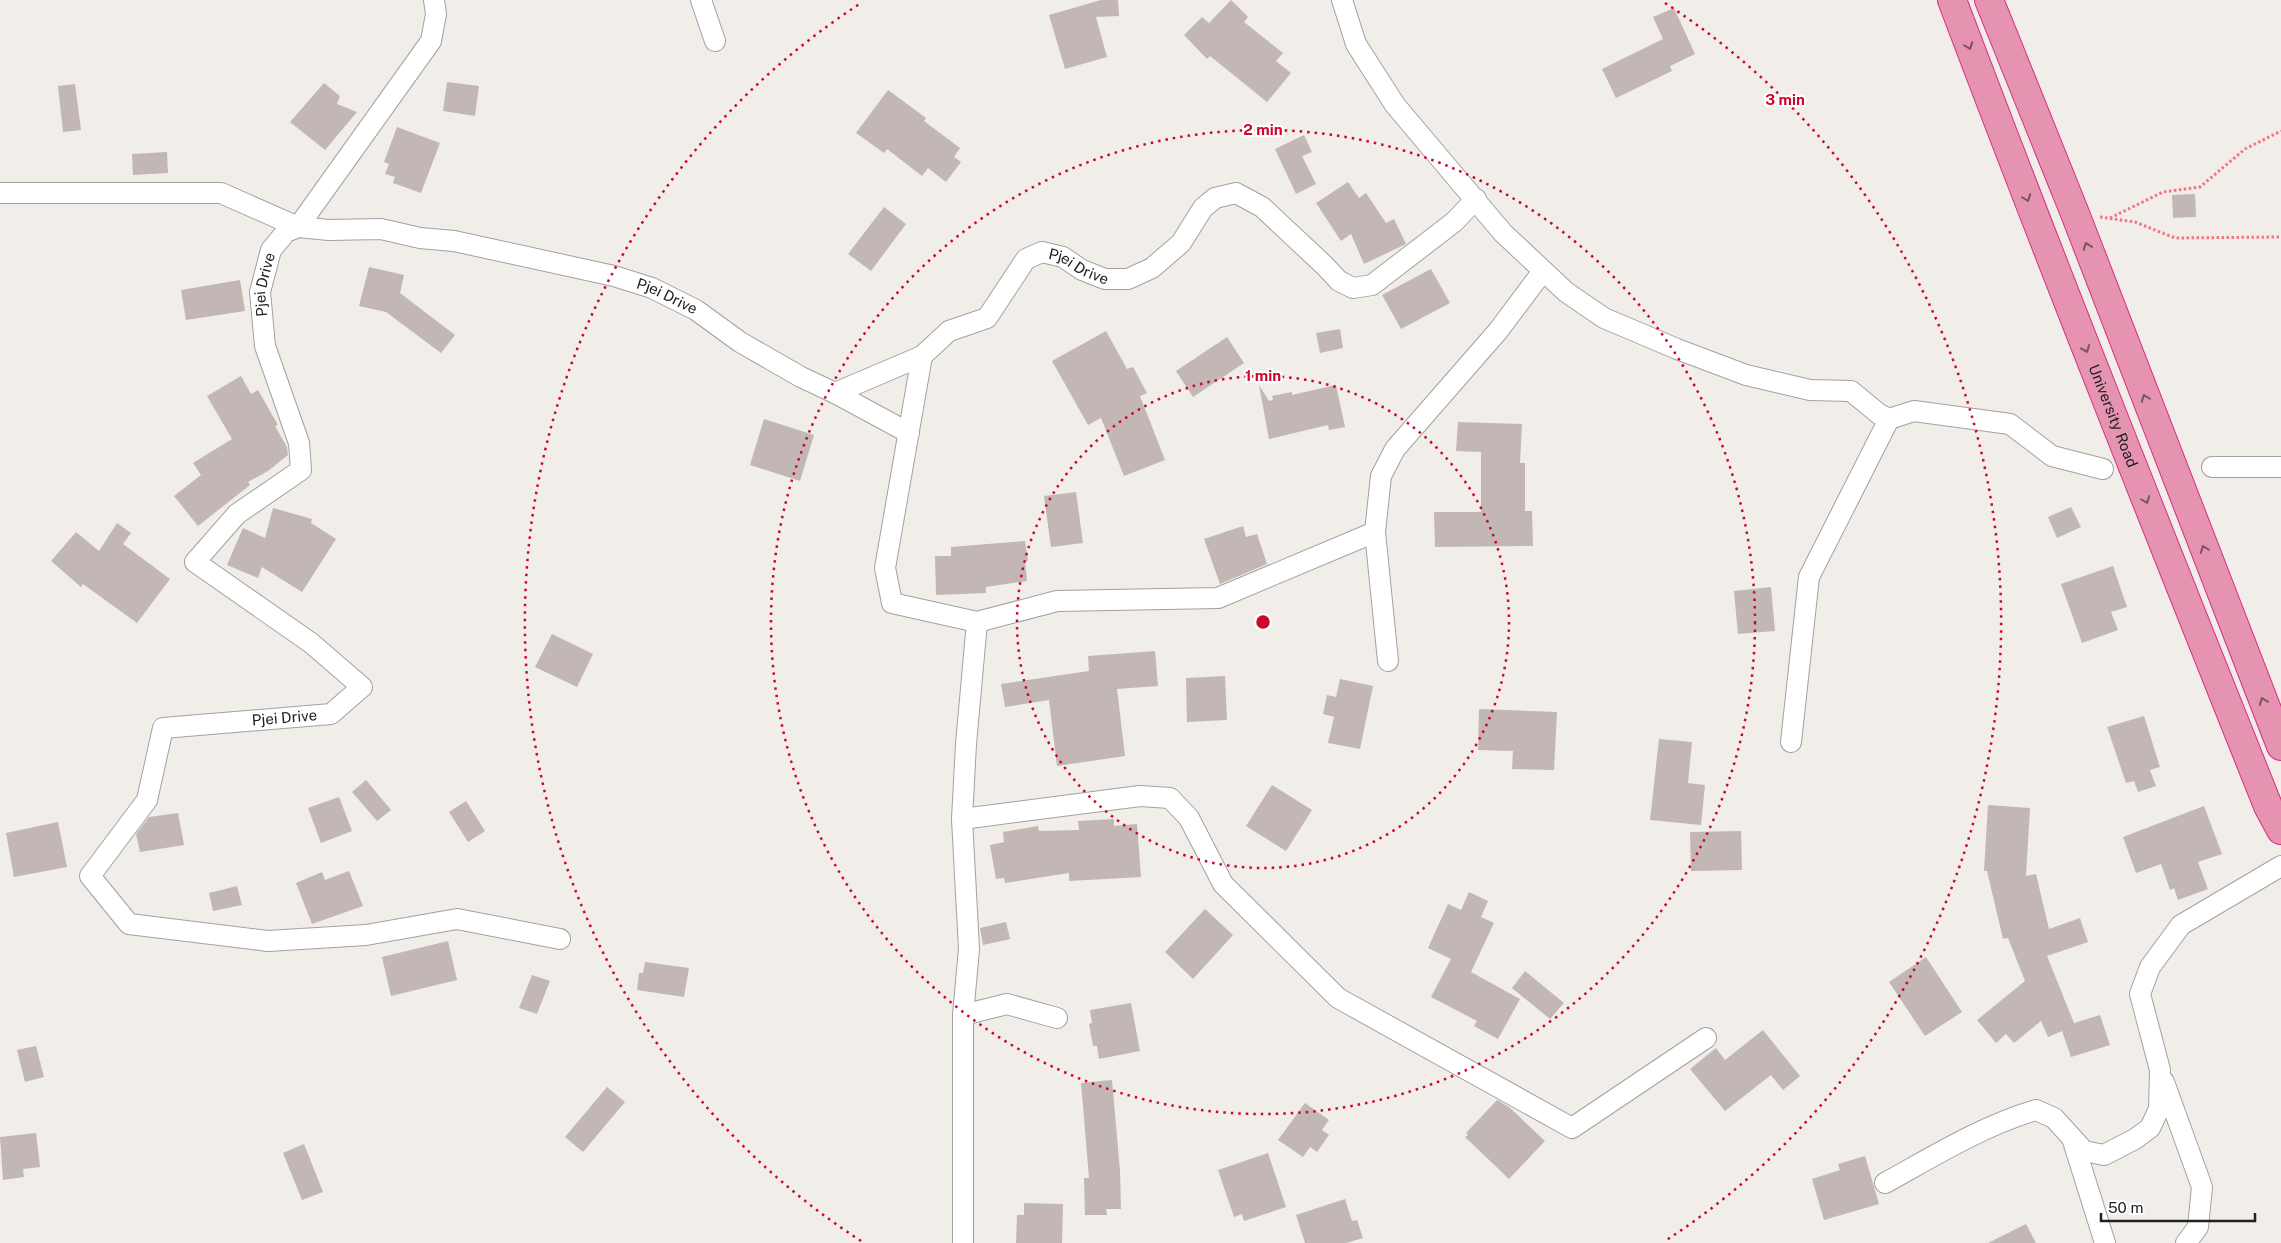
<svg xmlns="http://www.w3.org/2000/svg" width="2281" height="1243" font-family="'Public Sans',sans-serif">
<rect width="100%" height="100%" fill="#f1ede8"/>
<!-- building -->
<path fill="#c2b7b4" d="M1101,0H1118L1119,16L1096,17L1107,57L1065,69L1049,15Z
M1231,0L1248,17L1244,22L1283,53L1276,61L1291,73L1267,102L1210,56L1207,59L1184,35L1202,17L1209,23Z
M1674,8L1695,54L1670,66L1672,71L1616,98L1602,69L1663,39L1653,17Z
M447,82L479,86L475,116L443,111Z
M324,83L340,96L337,104L357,112L325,150L290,122Z
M75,84L81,130L63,132L58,86Z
M888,90L926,118L924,121L960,148L954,157L961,162L946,182L928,168L922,176L887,149L884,153L856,133Z
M397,127L440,143L421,193L393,183L395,177L385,174L389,164L384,162Z
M1304,135L1312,152L1302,156L1316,184L1296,194L1275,149Z
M167,152L168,173L133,175L132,154Z
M1348,182L1359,198L1366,193L1386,223L1394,219L1406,244L1364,264L1351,234L1341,241L1316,203Z
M2195,194L2196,217L2173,218L2172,195Z
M884,207L906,224L871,271L848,254Z
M369,267L404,275L400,293L455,335L441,353L386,312L359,306Z
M1431,269L1450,303L1401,329L1382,295Z
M240,280L245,311L186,320L181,290Z
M1340,329L1343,348L1320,353L1316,333Z
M1106,331L1127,369L1133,367L1147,393L1140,396L1165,460L1124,476L1101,418L1088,425L1052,361Z
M1227,337L1244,363L1193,397L1176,371Z
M241,376L251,394L258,390L278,425L275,426L287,447L288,455L268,471L248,482L250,485L198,526L174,496L201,475L193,463L232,439L207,396Z
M1259,385L1269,401L1273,400L1272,396L1292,392V395L1336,385L1345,427L1329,430L1328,425L1269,439Z
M764,419L814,435L800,481L750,465Z
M1458,422L1522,424L1520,463H1525V511H1532L1533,546L1435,547L1434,512H1481V452L1456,451Z
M1076,492L1083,543L1051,547L1044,496Z
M2071,507L2081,527L2057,538L2048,517Z
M273,508L312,519L311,523L336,539L302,592L262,567L258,578L227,565L243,528L265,538Z
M117,523L131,533L123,544L170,579L137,623L83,584L81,587L51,561L76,532L99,551Z
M1243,526L1246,537L1257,534L1267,564L1220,584L1204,539Z
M1025,541L1028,561H1025L1027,581L986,587V593L936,595L935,556H951V547Z
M2113,566L2127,607L2111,612L2118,630L2082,643L2061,584Z
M1771,587L1775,631L1738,634L1734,591Z
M552,634L593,654L577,687L535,667Z
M1155,651L1158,686L1117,689L1125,756L1057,766L1049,700L1005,707L1001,684L1089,671L1088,656Z
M1225,676L1227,720L1187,722L1186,678Z
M1340,679L1373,686L1360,749L1328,743L1334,717L1323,714L1327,695L1336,697Z
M1479,709L1557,712L1554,770L1512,769L1513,751L1478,750Z
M2144,716L2160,767L2150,770L2156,786L2138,792L2134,781L2126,783L2107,727Z
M1659,739L1692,742L1688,783L1705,785L1701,825L1650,820Z
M366,780L391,810L377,821L352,792Z
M1272,785L1312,810L1286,851L1246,826Z
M339,797L352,831L321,843L308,808Z
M466,801L485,831L468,842L449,812Z
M1988,805L2030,808L2026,876L2036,874L2049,929L2080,918L2088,942L2047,956L2074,1023L2100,1015L2110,1045L2071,1057L2062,1031L2048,1037L2041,1021L2014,1043L2006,1034L1996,1043L1977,1020L2025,981L2008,938L2003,939L1987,871H1984Z
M2204,806L2222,854L2198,862L2208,889L2178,900L2174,888L2170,890L2161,864L2136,873L2123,837Z
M178,813L184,845L140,852L136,834L149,817Z
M1114,819V826L1137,824L1141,877L1069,881V873L1005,883L1004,878L996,879L990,845L1004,842L1003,832L1038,826L1039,831L1079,830L1078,821Z
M58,822L67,867L14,877L6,833Z
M1741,831L1742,870L1691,871L1690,832Z
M349,871L363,906L312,924L296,883L322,872L325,880Z
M237,886L242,905L213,911L209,893Z
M1469,892L1488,901L1481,917L1494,923L1471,972L1520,999L1498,1039L1474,1026L1477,1021L1431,997L1451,959L1428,948L1448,904L1461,910Z
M1205,909L1233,935L1193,979L1165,952Z
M1006,922L1010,939L983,945L980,928Z
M448,941L457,980L391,996L382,957Z
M1926,957L1962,1012L1925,1036L1889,982Z
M645,962L689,968L684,997L637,990L639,973H643Z
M1525,971L1564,1003L1550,1019L1512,988Z
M532,975L550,981L537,1014L519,1008Z
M1131,1003L1140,1051L1099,1059L1097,1046H1093L1089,1024L1092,1023L1090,1010Z
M1763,1030L1800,1076L1783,1090L1771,1075L1725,1111L1690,1069L1716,1048L1725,1060Z
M36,1046L44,1077L25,1082L17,1050Z
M1112,1080L1120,1171L1121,1209H1106L1107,1215H1085L1084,1178H1089L1081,1083Z
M607,1087L625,1102L583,1152L565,1137Z
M1497,1100L1509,1107L1545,1141L1509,1179L1465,1137L1468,1135L1466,1133Z
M1305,1103L1329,1120L1322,1130L1329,1135L1317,1152L1310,1147L1303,1157L1278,1140Z
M36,1133L40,1167L23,1169L24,1177L3,1180L0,1137Z
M304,1144L323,1192L302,1200L283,1153Z
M1268,1153L1286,1207L1244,1221L1242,1214L1234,1217L1218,1170Z
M1865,1156L1879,1204L1824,1220L1812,1179L1840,1170L1838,1164Z
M1345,1199L1352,1221L1357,1220L1363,1238L1346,1243H1305L1296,1215Z
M1024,1203L1063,1204L1062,1243H1016L1017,1215H1024Z
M2026,1224L2036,1243H1988Z"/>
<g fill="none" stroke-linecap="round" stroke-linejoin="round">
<defs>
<g id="street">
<path d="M701,0L715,41"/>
<path d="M1342,0L1356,44L1395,105L1503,233L1566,292L1604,318L1677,349L1746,375L1810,390L1851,391L1879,414L1889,419L1809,577L1791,742"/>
<path d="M0,193H221L298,227L431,41L436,14L434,0"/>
<path d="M922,356L885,568L892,603L977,622L1057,601L1218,598L1375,532"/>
<path d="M835,393L909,433"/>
<path d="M1889,419L1914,411L2010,424L2052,456L2103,469"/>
<path d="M2212,467H2281"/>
<path d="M1388,661L1375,532L1381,476L1395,449L1498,331L1543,271"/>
<path d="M962,819L1140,796L1170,798L1189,818L1223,884L1338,998L1572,1128L1706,1038"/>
<path id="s1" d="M560,939L457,919L366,935L268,941L129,924L90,876L147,800L163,728L331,714L362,687L311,643L195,562L237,514L301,470L299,443L265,346L260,292L271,250L286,232L298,227L329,230L381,229L420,238L454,241L614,276L652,288L696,310L740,342L801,377L835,393L922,356L949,331L987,318L1026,259L1042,252L1063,257L1082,270L1105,279H1128L1152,268L1181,243L1203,208L1215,198L1236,193L1262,207L1325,266L1339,281L1353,288L1372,285L1454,222L1476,199"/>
<path d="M963,1015L1007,1004L1057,1018"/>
<path d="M2164,1082L2202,1187L2198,1227L2186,1243"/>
<path d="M2073,1141L2105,1243"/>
<path d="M1885,1183C1934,1156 1982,1126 2036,1110L2054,1118L2084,1151L2104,1155L2135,1139L2150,1128L2159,1109L2160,1070L2140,994L2150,967L2181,925L2281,866"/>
<path d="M963,1243V1015L969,949L962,819L966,744L977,622"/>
</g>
<g id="highway">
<path id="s2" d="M1952,0C2054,270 2161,538 2268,806L2281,830"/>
<path d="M1989,0L2074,211L2281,746"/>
</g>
</defs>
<!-- street casing -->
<use href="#street" stroke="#a2a2a2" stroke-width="22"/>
<!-- highway casing -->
<use href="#highway" stroke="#d72d87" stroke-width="30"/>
<!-- path -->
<path stroke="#f6747f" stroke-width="3" stroke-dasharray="2.5 2.5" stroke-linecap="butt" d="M2100,217L2135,222L2175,238L2281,237
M2110,218L2163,192L2200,187L2245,149L2281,131"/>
<!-- street -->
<use href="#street" stroke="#fff" stroke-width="20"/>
<!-- highway -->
<use href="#highway" stroke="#e593b1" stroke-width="28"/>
</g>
<!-- one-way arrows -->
<defs><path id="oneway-chevron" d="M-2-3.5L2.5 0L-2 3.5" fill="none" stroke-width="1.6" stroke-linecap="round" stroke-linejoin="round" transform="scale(1.25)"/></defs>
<g stroke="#795462">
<use href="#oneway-chevron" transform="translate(1969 46) rotate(69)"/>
<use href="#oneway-chevron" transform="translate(2027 198) rotate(69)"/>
<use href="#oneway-chevron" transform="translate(2087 246) rotate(-110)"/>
<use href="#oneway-chevron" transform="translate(2086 349) rotate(67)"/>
<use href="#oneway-chevron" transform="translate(2145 398) rotate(-111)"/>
<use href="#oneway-chevron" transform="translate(2146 500) rotate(69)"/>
<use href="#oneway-chevron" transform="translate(2204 549) rotate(-111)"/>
<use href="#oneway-chevron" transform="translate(2263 701) rotate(-111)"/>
</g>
<!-- distance rings -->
<g fill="none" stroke="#cd062a" stroke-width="2.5" stroke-dasharray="2.5 5">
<circle cx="1263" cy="622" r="246"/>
<circle cx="1263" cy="622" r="492"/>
<path d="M861 1241A738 738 0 0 1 861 3M1665 3A738 738 0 0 1 1665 1241"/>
</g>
<g text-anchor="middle" stroke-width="4.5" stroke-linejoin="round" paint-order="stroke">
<!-- street labels -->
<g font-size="15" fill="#212121" stroke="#fff">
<text dy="5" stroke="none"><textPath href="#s1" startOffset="2362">Pjei Drive</textPath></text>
<text dy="5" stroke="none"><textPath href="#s1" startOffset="1418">Pjei Drive</textPath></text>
<text dy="5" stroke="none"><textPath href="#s1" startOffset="1868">Pjei Drive</textPath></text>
<text dy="5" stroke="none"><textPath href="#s2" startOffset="446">University Road</textPath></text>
<text dy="5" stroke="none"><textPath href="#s1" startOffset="788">Pjei Drive</textPath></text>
</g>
</g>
<circle cx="1263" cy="622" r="8" fill="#cd062a" stroke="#fff" stroke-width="2.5"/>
<g font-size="15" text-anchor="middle" font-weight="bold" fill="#cd062a" stroke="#fff" stroke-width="4.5" stroke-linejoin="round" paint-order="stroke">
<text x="1785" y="105">3 min</text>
<text x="1263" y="135">2 min</text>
<text x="1263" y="381">1 min</text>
</g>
<!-- scale -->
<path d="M2101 1213v8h154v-8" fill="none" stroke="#212121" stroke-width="2.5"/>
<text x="2108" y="1213" font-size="15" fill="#212121" stroke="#ffffff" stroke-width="4" paint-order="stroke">50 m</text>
</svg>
